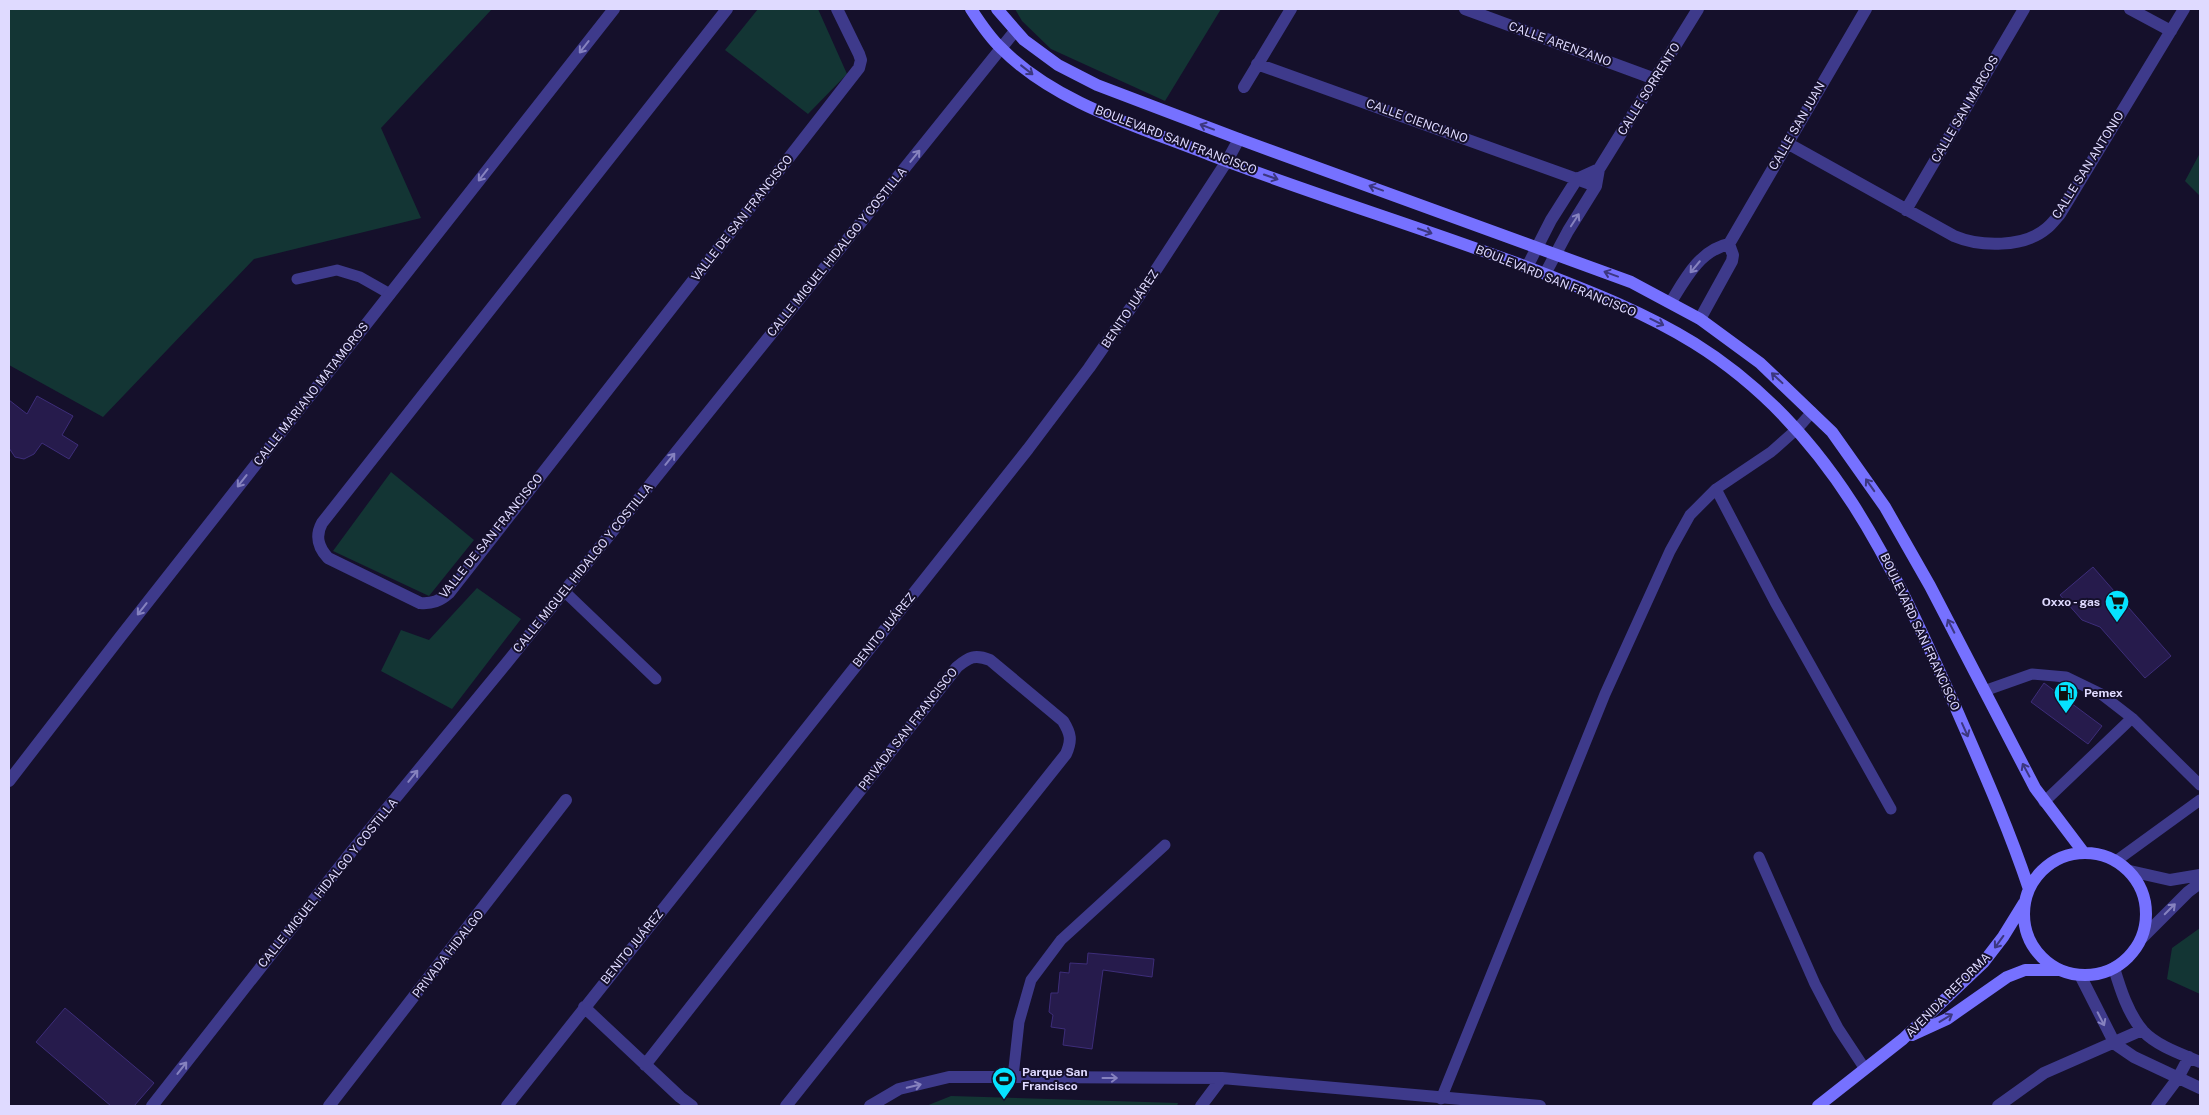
<svg xmlns="http://www.w3.org/2000/svg" width="2209" height="1115" font-family="'Public Sans',sans-serif">
<rect width="100%" height="100%" fill="#15102b"/>
<!-- green -->
<path fill="#133534" d="M9,9H492L381,128L421,218L254,259L103,417L9,365Z
M758,9H818L847,74L808,114L725,50Z
M1015,9H1221L1165,101L1051,49L1022,21Z
M2200,153V196L2185,181Z
M391,472L474,540L429,596L333,551Z
M477,588L521,619L452,709L381,671L401,630L429,640Z
M2200,928V994L2167,979L2172,948Z
M951,1096L1178,1103L1177,1106H926Z"/>
<!-- building -->
<path fill="#261b4c" stroke="#3d2d79" d="M37,396L73,416L62,435L78,445L69,459L42,443L34,454L24,459L15,457L9,448V400L27,414Z
M2093,567L2171,656L2145,678L2100,627L2082,620L2060,595Z
M2044,683L2102,726L2088,744L2031,702Z
M1088,953L1154,959L1152,977L1103,970L1092,1049L1063,1045L1065,1029L1051,1027L1053,1015L1049,1012L1051,993H1058L1060,972L1069,973L1070,963L1087,964Z
M65,1008L154,1083L134,1106H111L36,1042Z"/>
<g fill="none" stroke-linecap="round" stroke-linejoin="round">
<!-- lane -->
<path stroke="#3e3a8b" stroke-width="11" d="M297,279L337,270L360,277L390,294
M1716,489L1775,602L1891,809
M564,591L656,679
M1984,691L2032,674L2066,677L2101,694L2132,718L2200,785
M2044,802L2132,718
M1759,857L1815,984L1838,1028L1865,1069
M2116,861L2200,800
M1013,1077L1019,1022L1031,980L1061,940L1165,845
M1441,1099L1605,694L1670,551L1690,515L1716,489L1771,452L1797,429L1812,412"/>
<!-- street -->
<path stroke="#3e3a8b" stroke-width="12" d="M727,9L322,523C315,536 318,547 328,558L420,603C432,604 440,601 449,593L859,68L861,60L859,54L837,9
M1465,9L1655,79
M2130,9L2171,31
M1257,64L1596,186
M1244,87L1291,9
M1787,143L1954,236C1980,247 2024,248 2047,228C2052,224 2056,218 2060,214L2184,9
M1906,210L2024,9
M1527,267L1551,220L1577,179L1599,169
M1545,274L1568,231L1596,186L1599,169L1698,9
M1671,302C1685,279 1700,250 1729,244L1866,9
M1700,319L1732,261L1733,255L1729,244
M9,781L121,636L614,9
M2130,871L2170,880L2200,875
M2142,938L2188,892L2200,883
M2114,968C2120,988 2128,1014 2143,1031C2157,1046 2181,1054 2200,1062
M2080,975L2115,1044L2134,1057L2200,1088
M584,1007L680,1097L692,1106
M645,1065L957,667C969,657 975,654 990,660L1063,721C1071,734 1072,740 1066,754L786,1106
M152,1106L352,851L509,660L1015,31
M329,1106L566,800
M507,1106L1028,449L1089,368L1139,296L1227,161L1239,139
M870,1106L899,1089L949,1077H1013L1222,1078L1540,1106
M1201,1106L1222,1078
M1998,1106L2044,1073L2142,1030
M2157,1106L2178,1078L2189,1057"/>
<!-- secondary -->
<path stroke="#7671ff" stroke-width="12" d="M971,9C980,23 990,38 1002,49C1057,104 1140,127 1210,155C1317,196 1427,229 1535,270C1589,291 1644,312 1694,343C1831,428 1892,564 1955,706C1981,766 2008,826 2029,889
M997,9L1024,40L1058,65L1097,85L1239,139L1631,282L1700,319L1760,363L1832,432L1885,507L1930,586L2035,788L2084,853
M2024 914a61 61 0 1 1 122 0a61 61 0 1 1-122 0Z
M1912,1035L1947,1019L2007,977L2025,970H2060
M1818,1106L1903,1039L1983,963L2003,937L2024,903"/>
</g>
<!-- one-way arrows -->
<defs><path id="oneway-shaft" d="M-6 0H5M1.5-3L5.5 0L1.5 3" fill="none" stroke-width="1.6" stroke-linecap="round" stroke-linejoin="round" transform="scale(1.25)"/></defs>
<g stroke="#8682bf">
<use href="#oneway-shaft" transform="translate(584 47) rotate(128)"/>
<use href="#oneway-shaft" transform="translate(915 156) rotate(-51)"/>
<use href="#oneway-shaft" transform="translate(483 175) rotate(128)"/>
<use href="#oneway-shaft" transform="translate(1575 220) rotate(-57)"/>
<use href="#oneway-shaft" transform="translate(1695 267) rotate(130)"/>
<use href="#oneway-shaft" transform="translate(670 459) rotate(-51)"/>
<use href="#oneway-shaft" transform="translate(242 481) rotate(128)"/>
<use href="#oneway-shaft" transform="translate(142 609) rotate(128)"/>
<use href="#oneway-shaft" transform="translate(413 776) rotate(-51)"/>
<use href="#oneway-shaft" transform="translate(2170 909) rotate(-45)"/>
<use href="#oneway-shaft" transform="translate(2101 1019) rotate(63)"/>
<use href="#oneway-shaft" transform="translate(182 1068) rotate(-52)"/>
<use href="#oneway-shaft" transform="translate(1110 1078)"/>
<use href="#oneway-shaft" transform="translate(914 1086) rotate(-13)"/>
</g>
<g stroke="#3c3780">
<use href="#oneway-shaft" transform="translate(1027 70) rotate(38)"/>
<use href="#oneway-shaft" transform="translate(1207 127) rotate(-159)"/>
<use href="#oneway-shaft" transform="translate(1271 177) rotate(19)"/>
<use href="#oneway-shaft" transform="translate(1376 188) rotate(-160)"/>
<use href="#oneway-shaft" transform="translate(1425 231) rotate(19)"/>
<use href="#oneway-shaft" transform="translate(1611 274) rotate(-160)"/>
<use href="#oneway-shaft" transform="translate(1657 322) rotate(26)"/>
<use href="#oneway-shaft" transform="translate(1777 378) rotate(-137)"/>
<use href="#oneway-shaft" transform="translate(1870 485) rotate(-125)"/>
<use href="#oneway-shaft" transform="translate(1951 626) rotate(-117)"/>
<use href="#oneway-shaft" transform="translate(1965 730) rotate(66)"/>
<use href="#oneway-shaft" transform="translate(2026 770) rotate(-118)"/>
<use href="#oneway-shaft" transform="translate(1999 942) rotate(126)"/>
<use href="#oneway-shaft" transform="translate(1946 1018) rotate(-31)"/>
</g>
<!-- icons -->
<defs>
<symbol id="supermarket-pin" viewBox="-11 -11 22 30"><path d="M0 17L-7.5 6A9.5 9.5 0 1 1 7.5 6Z" fill="#06e3ff" stroke="#15102b"/><path d="M-6-5.5h2.5l.6 2H6L4.5 2H-2.5L-4.4-4H-6ZM-1.5 3.2a1.3 1.3 0 1 0 .1 0ZM3 3.2a1.3 1.3 0 1 0 .1 0Z" fill="#111"/></symbol>
<symbol id="fuel-pin" viewBox="-11 -11 22 30"><path d="M0 17L-7.5 6A9.5 9.5 0 1 1 7.5 6Z" fill="#06e3ff" stroke="#15102b"/><path d="M-5.5-6h7V0h2V4h1.3V-2.5L3-4.5l.8-.8L6-3V5H2.5V1h-1V6h-7ZM-4.2-4.7v3.2H.2V-4.7Z" fill="#111"/></symbol>
<symbol id="stadium-pin" viewBox="-11 -11 22 30"><path d="M0 17L-7.5 6A9.5 9.5 0 1 1 7.5 6Z" fill="#06e3ff" stroke="#15102b"/><path d="M0-5a6.5 5 0 1 0 0 10a6.5 5 0 1 0 0-10ZM-3.5-1.8h7v3.6h-7Z" fill="#111"/></symbol>
</defs>
<g fill-rule="evenodd">
<use href="#supermarket-pin" x="2103" y="588" width="28" height="38"/>
<use href="#fuel-pin" x="2052" y="679" width="28" height="38"/>
<use href="#stadium-pin" x="990" y="1065" width="28" height="38"/>
</g>
<g text-anchor="middle" stroke-width="4" stroke-linejoin="round" paint-order="stroke">
<!-- street labels -->
<g font-size="12" fill="#dfdaff" stroke="#15102b">
<text transform="translate(1560 44) rotate(20)" y="4">CALLE ARENZANO</text>
<text transform="translate(1649 89) rotate(-58)" y="4">CALLE SORRENTO</text>
<text transform="translate(1965 109) rotate(-60)" y="4">CALLE SAN MARCOS</text>
<text transform="translate(1417 121) rotate(20)" y="4">CALLE CIENCIANO</text>
<text transform="translate(1797 126) rotate(-60)" y="4">CALLE SAN JUAN</text>
<text transform="translate(1176 140) rotate(21)" y="4">BOULEVARD SAN FRANCISCO</text>
<text transform="translate(2088 165) rotate(-58)" y="4">CALLE SAN ANTONIO</text>
<text transform="translate(742 218) rotate(-52)" y="4">VALLE DE SAN FRANCISCO</text>
<text transform="translate(837 252) rotate(-51)" y="4">CALLE MIGUEL HIDALGO Y COSTILLA</text>
<text transform="translate(1556 281) rotate(22)" y="4">BOULEVARD SAN FRANCISCO</text>
<text transform="translate(1130 309) rotate(-56)" y="4">BENITO JUÁREZ</text>
<text transform="translate(311 394) rotate(-52)" y="4">CALLE MARIANO MATAMOROS</text>
<text transform="translate(491 536) rotate(-51)" y="4">VALLE DE SAN FRANCISCO</text>
<text transform="translate(583 568) rotate(-51)" y="4">CALLE MIGUEL HIDALGO Y COSTILLA</text>
<text transform="translate(884 630) rotate(-51)" y="4">BENITO JUÁREZ</text>
<text transform="translate(1920 632) rotate(65)" y="4">BOULEVARD SAN FRANCISCO</text>
<text transform="translate(908 729) rotate(-52)" y="4">PRIVADA SAN FRANCISCO</text>
<text transform="translate(328 883) rotate(-51)" y="4">CALLE MIGUEL HIDALGO Y COSTILLA</text>
<text transform="translate(632 947) rotate(-51)" y="4">BENITO JUÁREZ</text>
<text transform="translate(448 954) rotate(-52)" y="4">PRIVADA HIDALGO</text>
<text transform="translate(1948 995) rotate(-45)" y="4">AVENIDA REFORMA</text>
</g>
<!-- poi labels -->
<g font-size="12" font-weight="bold" fill="#dfdaff" stroke="#15102b" text-anchor="start">
<text x="2100" y="606" text-anchor="end">Oxxo - gas</text>
<text x="2084" y="697">Pemex</text>
<text x="1022" y="1076">Parque San<tspan x="1022" dy="14">Francisco</tspan></text>
</g>
</g>
<!-- border -->
<rect width="2209" height="1115" fill="none" stroke="#dfdaff" stroke-width="20"/>
</svg>
